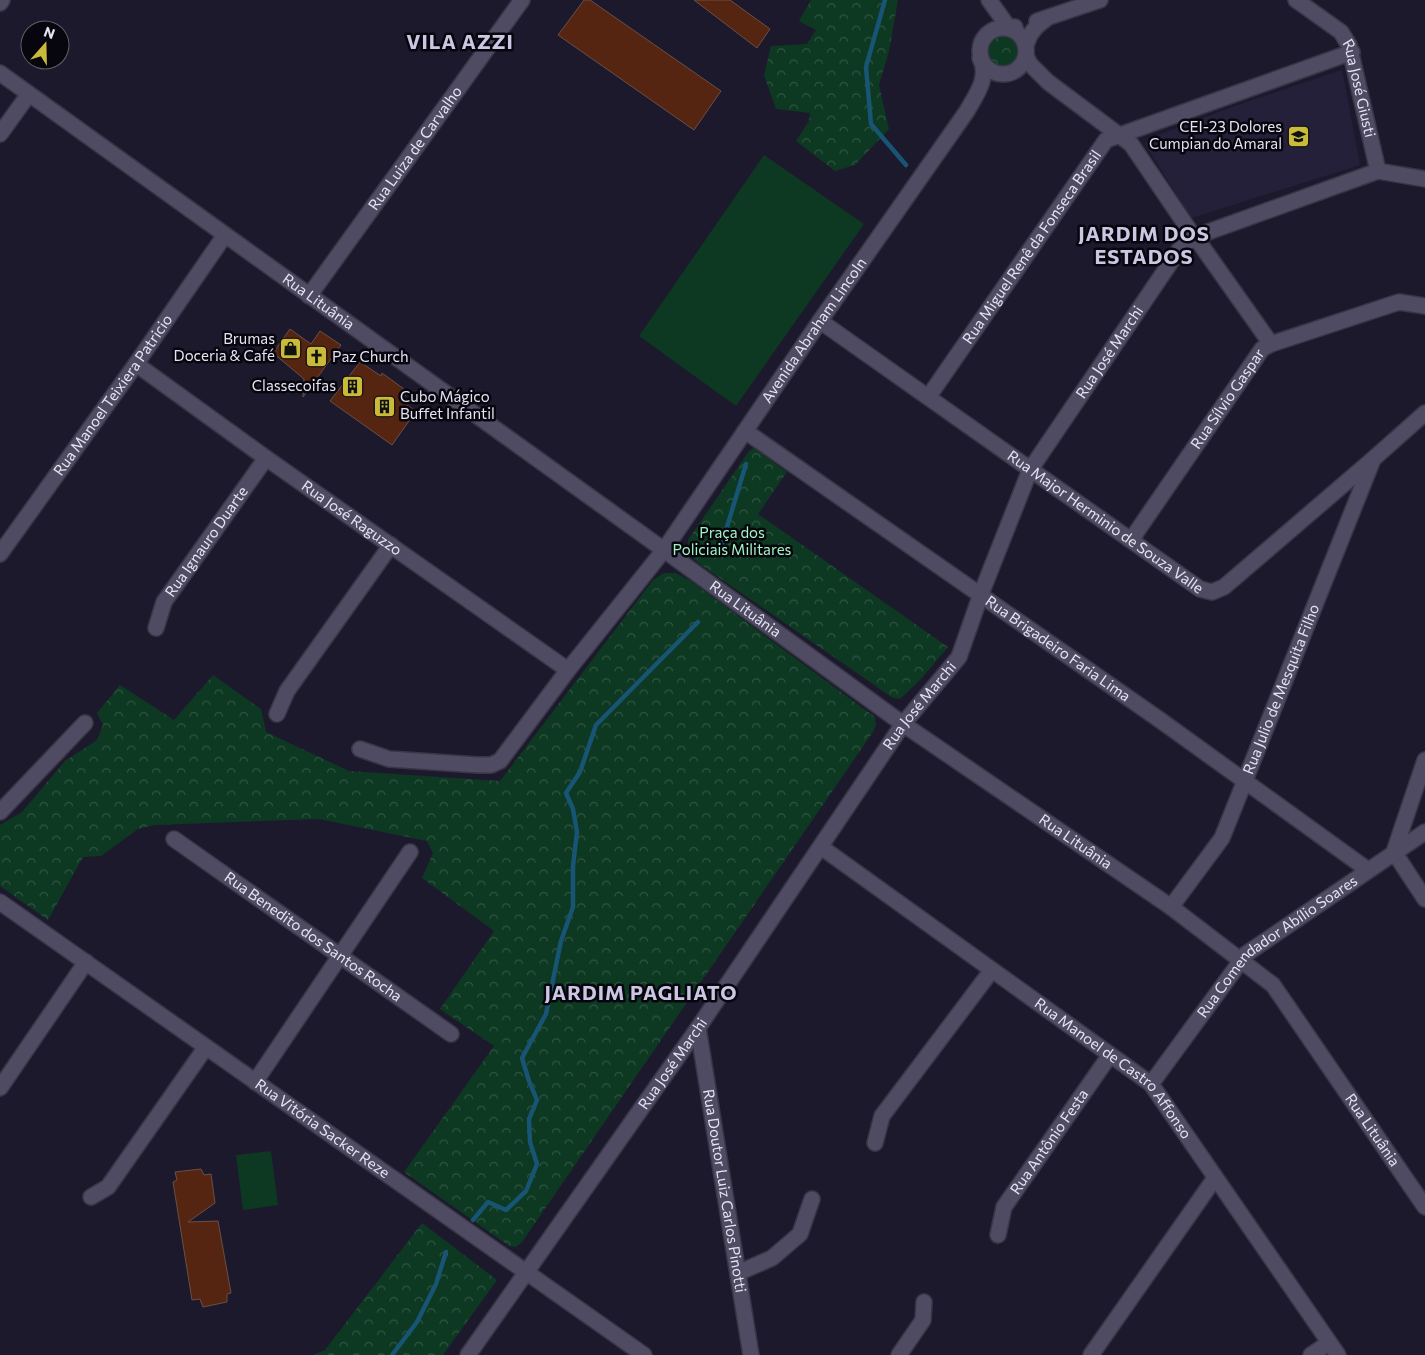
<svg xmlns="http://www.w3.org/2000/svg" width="1425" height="1355" font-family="Commissioner,sans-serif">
<defs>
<pattern id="forest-crowns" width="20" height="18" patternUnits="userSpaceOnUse" patternTransform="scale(1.25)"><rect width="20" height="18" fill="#0d3821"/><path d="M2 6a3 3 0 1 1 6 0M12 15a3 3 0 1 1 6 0" fill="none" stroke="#305542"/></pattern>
</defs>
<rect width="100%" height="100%" fill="#1d192d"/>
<!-- built -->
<path fill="#25203a" d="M1342,70L1360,165L1191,218L1145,144L1148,139L1232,107Z"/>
<!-- forest -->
<path fill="url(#forest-crowns)" d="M811,0H898L889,51L879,85L889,129L855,165L835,171L796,141L809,121L810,113L776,109L764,75L771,46L807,44L816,30L799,21Z
M987 51a16 16 0 1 1 32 0a16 16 0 1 1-32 0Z
M754,448L787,472L758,514L948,647L921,679L900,699L893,698L701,565C691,557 686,554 688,540L749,451Z
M664,573H676L692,582L875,717L876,725L873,732L522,1242L516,1247L509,1246L404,1172L494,1046L440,1009L494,931L422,878L433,853L427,841L319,819L154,825L138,829L101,856L83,857L48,920L0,886V825L22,812L65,761L97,740L103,725L97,713L120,685L174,720L213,675L261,709L266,732L349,771L500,781L653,580Z
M422,1223L497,1280L443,1355H313L325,1350Z"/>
<!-- garden -->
<path fill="#0d3821" d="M764,155L864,224L736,406L639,336Z
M271,1151L278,1205L243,1210L236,1155Z"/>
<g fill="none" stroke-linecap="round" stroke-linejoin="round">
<!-- stream -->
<path stroke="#185473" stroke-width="4.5" d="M885,0L866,67L871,124L906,165
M720,550L746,464
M473,1220L488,1202L506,1210L526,1191L537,1164L530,1142L529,1119L537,1100L529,1081L522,1058L546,1014L561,941L573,907V866L577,832L573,809L566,793L580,772L596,725L698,622
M392,1355L417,1322L436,1284L446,1252"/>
</g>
<!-- building -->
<path fill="#552511" stroke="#695046" d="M584,0H590L721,91L694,130L558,35Z
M694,0H730L770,29L757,48Z
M290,329L311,344L320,331L341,345L303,397L304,379L273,353Z
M360,362L381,376L382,373L408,392L401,401L416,411L392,445L330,401Z
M201,1169L204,1175L211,1174L215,1203L188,1222L218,1221L231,1293L227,1294V1302L203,1307L200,1299L192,1300L173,1182L177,1180L175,1172Z"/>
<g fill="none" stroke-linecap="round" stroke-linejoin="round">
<defs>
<g id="minor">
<path d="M989,0L1009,28L1015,27"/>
<path id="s1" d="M1296,0L1341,32L1349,45L1378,171"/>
<path d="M0,3L2,0"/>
<path d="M1046,19L1036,27L1030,35L1026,45V56L1030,64L1048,82L1131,144L1194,237L1201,245L1271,344"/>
<path d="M1037,21L1100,0"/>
<circle cx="1003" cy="51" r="23"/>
<path id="s2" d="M0,73L664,550L903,724L1171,907L1273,985L1425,1207"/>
<path d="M0,134L29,94"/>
<path id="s3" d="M309,296L522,0"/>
<path id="s4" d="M820,321L1200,589L1212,592L1224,587L1372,460L1425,413"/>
<path id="s5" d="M136,364L266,458L568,670"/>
<path id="s6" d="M929,396L1106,140L1352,52"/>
<path id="s7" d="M745,431L1160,720L1368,870"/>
<path id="s8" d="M1131,540L1262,349L1271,344L1399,302L1425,306"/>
<path id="s9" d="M0,554L136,364L225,235"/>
<path id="s10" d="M156,628L164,602L266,458"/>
<path d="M277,714L287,691L391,545"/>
<path id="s11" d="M360,749L389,759L478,765H491L500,761L568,670L664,550L820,321L967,111C976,95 990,77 980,58"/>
<path d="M1425,760L1394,852L1425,899"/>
<path d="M0,812L85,723"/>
<path id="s12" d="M174,839L451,1034"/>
<path id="s13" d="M821,847L1151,1084L1338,1355"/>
<path id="s14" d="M0,902L644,1355"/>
<path id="s15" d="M1171,907L1222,838L1372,462"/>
<path id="s16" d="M698,1028L751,1355"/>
<path d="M255,1082L410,852"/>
<path id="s17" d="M1151,1084L1246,954L1425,832"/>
<path d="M0,1088L86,962"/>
<path d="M875,1143L882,1116L992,970"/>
<path d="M91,1197L108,1187L206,1047"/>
<path id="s18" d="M998,1235L1004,1207L1110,1055"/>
<path d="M738,1273L772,1258L800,1234L812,1199"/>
<path id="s19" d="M468,1355L698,1028L903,724L959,657L981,594L1030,470L1179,250L1194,237L1378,171L1425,179"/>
<path d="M899,1355L923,1320L924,1302"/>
<path d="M1091,1355L1215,1178"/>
<path d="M1311,1355L1329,1343"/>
</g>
</defs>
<!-- minor casing -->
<use href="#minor" stroke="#383545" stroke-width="18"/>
<!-- minor -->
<use href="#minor" stroke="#4e4b62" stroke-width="15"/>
</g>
<!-- icons -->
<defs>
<symbol id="school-square" viewBox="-11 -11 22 22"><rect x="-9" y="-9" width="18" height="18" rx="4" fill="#caba39" stroke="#07060e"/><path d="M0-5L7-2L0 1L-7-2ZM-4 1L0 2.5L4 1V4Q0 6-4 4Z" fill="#111"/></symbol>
<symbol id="shop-square" viewBox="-11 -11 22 22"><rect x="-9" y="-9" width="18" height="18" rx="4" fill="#caba39" stroke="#07060e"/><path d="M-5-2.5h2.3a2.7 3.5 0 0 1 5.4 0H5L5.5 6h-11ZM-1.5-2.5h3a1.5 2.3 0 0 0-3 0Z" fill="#111"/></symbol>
<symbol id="church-square" viewBox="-11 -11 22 22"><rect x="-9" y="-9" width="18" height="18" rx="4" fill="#caba39" stroke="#07060e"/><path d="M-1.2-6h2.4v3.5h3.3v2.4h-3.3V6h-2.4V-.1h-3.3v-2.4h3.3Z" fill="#111"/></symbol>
<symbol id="building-square" viewBox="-11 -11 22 22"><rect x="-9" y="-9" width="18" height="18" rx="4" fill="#caba39" stroke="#07060e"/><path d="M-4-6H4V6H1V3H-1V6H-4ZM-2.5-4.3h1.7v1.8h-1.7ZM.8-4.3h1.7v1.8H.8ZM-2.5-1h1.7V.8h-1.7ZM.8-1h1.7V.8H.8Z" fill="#111"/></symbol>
</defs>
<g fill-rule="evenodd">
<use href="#school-square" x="1286" y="124" width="25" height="25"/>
<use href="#shop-square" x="278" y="336" width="25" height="25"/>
<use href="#church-square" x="304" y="344" width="25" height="25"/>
<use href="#building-square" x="340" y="374" width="25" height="25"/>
<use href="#building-square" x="372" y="394" width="25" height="25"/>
</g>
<g text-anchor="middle" stroke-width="5" stroke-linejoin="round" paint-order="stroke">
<!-- street labels -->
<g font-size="15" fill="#e4e3f1" stroke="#07060e">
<text dy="5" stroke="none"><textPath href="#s1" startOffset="115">Rua José Giusti</textPath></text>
<text dy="5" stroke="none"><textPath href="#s3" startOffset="182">Rua Luiza de Carvalho</textPath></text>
<text dy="5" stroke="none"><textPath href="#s6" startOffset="181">Rua Miguel Renê da Fonseca Brasil</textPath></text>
<text dy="5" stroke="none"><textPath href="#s2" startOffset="392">Rua Lituânia</textPath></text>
<text dy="5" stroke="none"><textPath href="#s11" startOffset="676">Avenida Abraham Lincoln</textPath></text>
<text dy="5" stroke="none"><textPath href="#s19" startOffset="1196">Rua José Marchi</textPath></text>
<text dy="5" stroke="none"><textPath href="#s9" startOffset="195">Rua Manoel Teixiera Patricio</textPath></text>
<text dy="5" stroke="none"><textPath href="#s8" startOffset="171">Rua Sílvio Gaspar</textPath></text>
<text dy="5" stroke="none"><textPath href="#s5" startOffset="265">Rua José Raguzzo</textPath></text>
<text dy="5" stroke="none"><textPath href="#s4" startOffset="349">Rua Major Herminio de Souza Valle</textPath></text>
<text dy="5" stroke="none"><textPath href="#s10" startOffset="101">Rua Ignauro Duarte</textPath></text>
<text dy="5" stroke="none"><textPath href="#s2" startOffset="918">Rua Lituânia</textPath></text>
<text dy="5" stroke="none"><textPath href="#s7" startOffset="381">Rua Brigadeiro Faria Lima</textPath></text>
<text dy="5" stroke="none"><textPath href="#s15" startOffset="246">Rua Julio de Mesquita Filho</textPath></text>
<text dy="5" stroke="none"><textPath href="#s19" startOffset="791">Rua José Marchi</textPath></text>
<text dy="5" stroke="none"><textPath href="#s2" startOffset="1322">Rua Lituânia</textPath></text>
<text dy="5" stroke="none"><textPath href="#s12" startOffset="170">Rua Benedito dos Santos Rocha</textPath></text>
<text dy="5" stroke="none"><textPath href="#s17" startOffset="189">Rua Comendador Abílio Soares</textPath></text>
<text dy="5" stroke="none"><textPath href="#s19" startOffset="356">Rua José Marchi</textPath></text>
<text dy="5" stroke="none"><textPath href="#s13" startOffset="368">Rua Manoel de Castro Affonso</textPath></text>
<text dy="5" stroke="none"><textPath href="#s14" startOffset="394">Rua Vitória Sacker Reze</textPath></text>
<text dy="5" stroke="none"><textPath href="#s2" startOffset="1742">Rua Lituânia</textPath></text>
<text dy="5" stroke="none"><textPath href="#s18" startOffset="108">Rua Antônio Festa</textPath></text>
<text dy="5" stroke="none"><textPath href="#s16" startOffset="165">Rua Doutor Luiz Carlos Pinotti</textPath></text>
</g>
<!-- poi labels -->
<g font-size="15" fill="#e4e3f1" stroke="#07060e" text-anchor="end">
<text x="1282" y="132">CEI-23 Dolores<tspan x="1282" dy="17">Cumpian do Amaral</tspan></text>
<text x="275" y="344">Brumas<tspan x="275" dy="17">Doceria &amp; Café</tspan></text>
<text x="332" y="362" text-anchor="start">Paz Church</text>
<text x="336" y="391">Classecoifas</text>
<text x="400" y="402" text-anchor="start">Cubo Mágico<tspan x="400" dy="17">Buffet Infantil</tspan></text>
</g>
<!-- park labels -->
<g font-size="15" fill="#a2f5c1" stroke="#07060e">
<text x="732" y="538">Praça dos<tspan x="732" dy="17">Policiais Militares</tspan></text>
</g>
<!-- district labels -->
<g font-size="20" font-weight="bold" letter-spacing="1" fill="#cbc7e3" stroke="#07060e">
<text x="460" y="49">VILA AZZI</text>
<text x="1144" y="241">JARDIM DOS<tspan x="1144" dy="23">ESTADOS</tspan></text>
<text x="641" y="1000">JARDIM PAGLIATO</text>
</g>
</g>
<!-- north arrow -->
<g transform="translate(45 45) rotate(20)"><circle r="24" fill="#07060e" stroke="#5f5e69"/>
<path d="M0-4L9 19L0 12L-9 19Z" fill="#caba39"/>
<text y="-8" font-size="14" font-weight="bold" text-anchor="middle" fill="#e4e3f1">N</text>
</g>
</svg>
